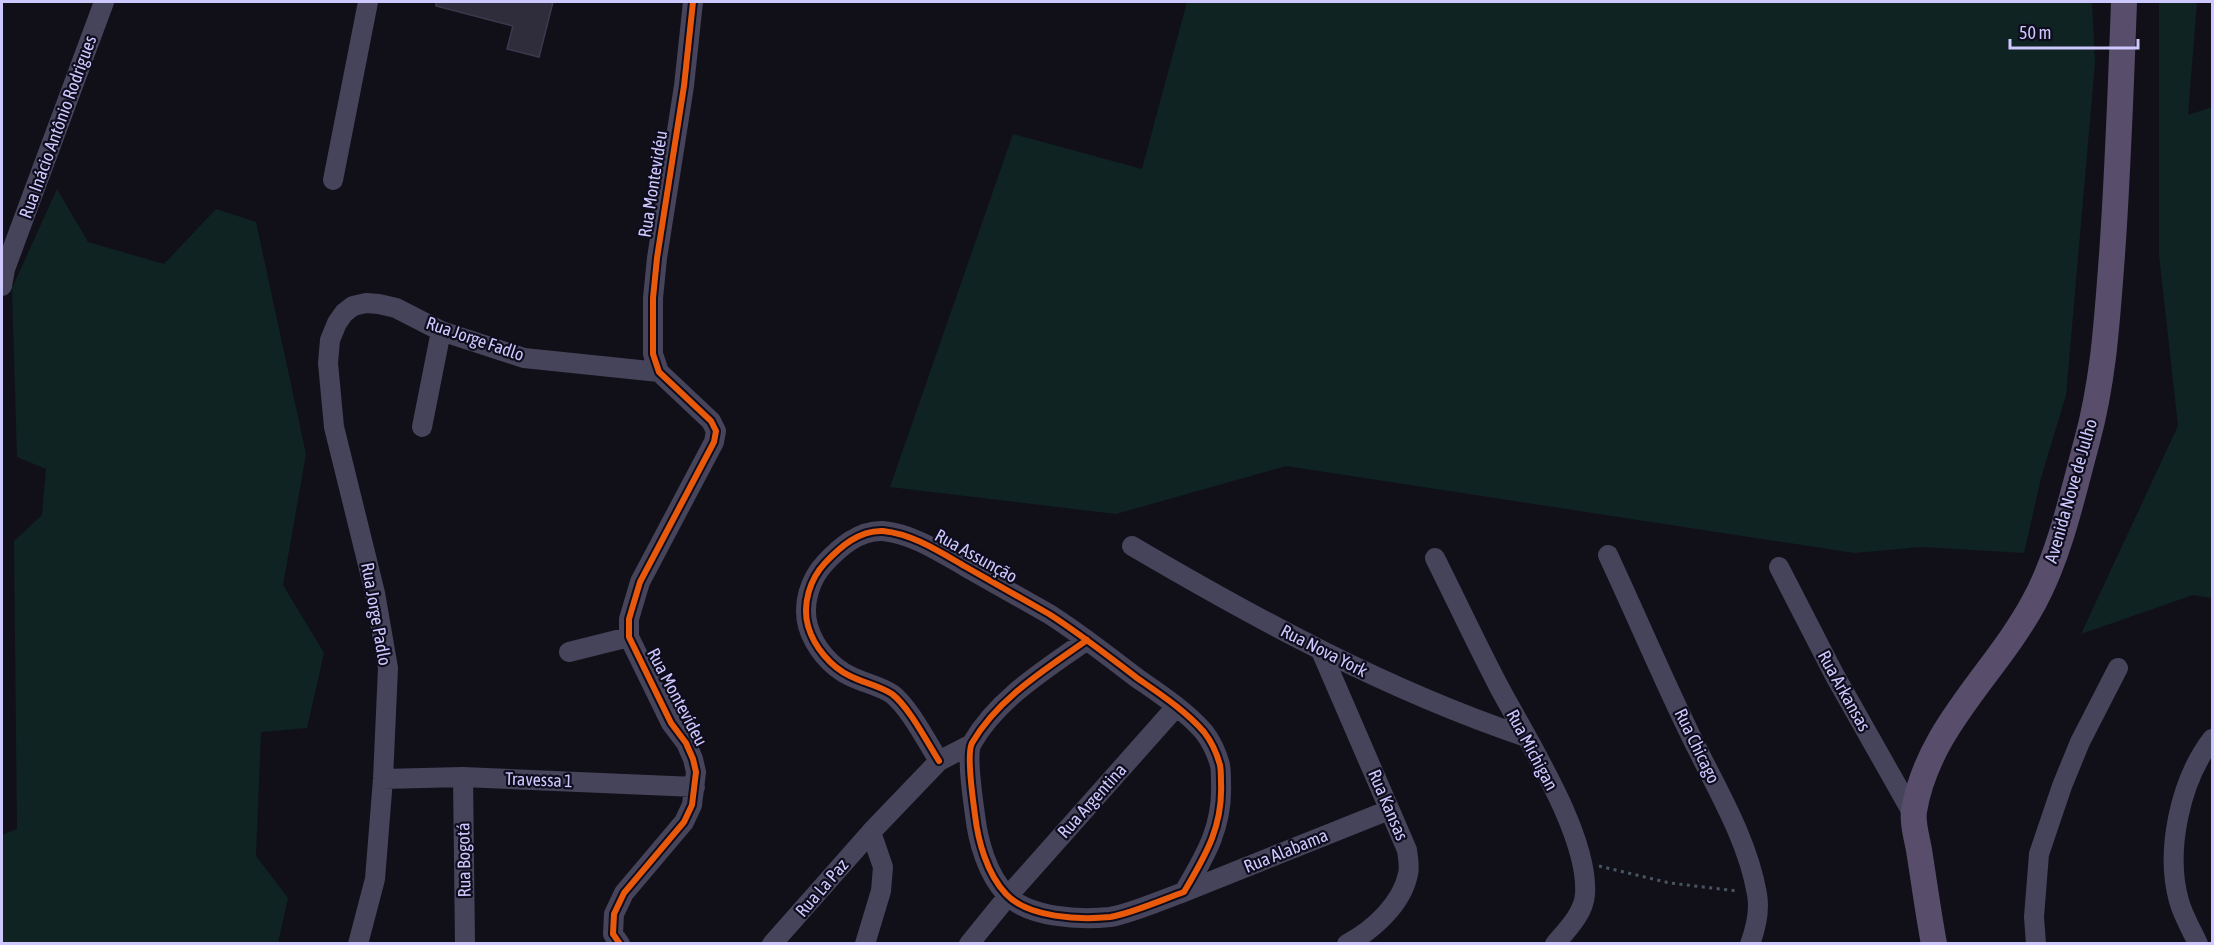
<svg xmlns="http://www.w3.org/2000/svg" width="2214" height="945" font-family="'Asap Condensed',sans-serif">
<rect width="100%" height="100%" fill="#111019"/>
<!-- green -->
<path fill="#0f2323" d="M1187,2H2092L2095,63L2066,395L2041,478L2024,553L1921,547L1854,553L1286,466L1116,514L890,487L1013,134L1142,169Z
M2159,2H2197L2188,115L2212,107V598L2193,595L2081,634L2178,426L2159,255Z
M57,189L88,242L164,264L216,209L256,222L306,454L283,585L324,653L307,728L261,732L256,856L288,898L278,943H2V835L17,829L14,541L42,515L46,469L17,457L12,288Z"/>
<!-- building -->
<path fill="#2f2c3c" stroke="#3c3a4e" stroke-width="1.5" d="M436,2H553L539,57L507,49L513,26L436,6Z"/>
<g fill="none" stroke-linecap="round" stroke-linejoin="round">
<!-- path -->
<path stroke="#475662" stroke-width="3" stroke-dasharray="3 4.5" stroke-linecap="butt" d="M1599,866L1670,883L1737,891"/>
<!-- minor -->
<path stroke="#45445a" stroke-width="20" d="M333,180L368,2
M2,286L5,269L104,2
M422,427L441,331
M1132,546C1258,620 1387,690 1526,737
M1608,555C1635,613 1660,672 1688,730C1713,783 1747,836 1757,894C1760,911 1756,928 1750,944
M1435,558C1456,600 1476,643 1498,685C1526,738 1589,835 1585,894C1584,913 1567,930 1555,944
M1779,567L1835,676L1913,814
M1321,651L1407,850C1408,858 1410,867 1408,874C1402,904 1373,930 1347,944
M569,652L629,637
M939,761C927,742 909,707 892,694C880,686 864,683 850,676C831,667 814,647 808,626C802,604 810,579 825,563C840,547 859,530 883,531C913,534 940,552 966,567C993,582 1021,598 1049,614C1079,633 1108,656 1137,678C1160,694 1186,711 1204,732C1211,741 1217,754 1220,765C1221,770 1221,777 1221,783C1223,827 1205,856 1184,892C1164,899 1130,914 1110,917C1080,920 1028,918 1006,894C987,874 978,841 975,815C973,800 966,754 972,743C998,698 1046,669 1087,640
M463,777L465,944
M383,779L463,777L695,787
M1184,892L1389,810
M358,944L375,879L383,779L388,668L375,593L334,427L328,363L330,340L337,323L344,313L353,306L366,303L379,304L396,308L441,331L524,358L659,372
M620,944L613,934L614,914L624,893L684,822L692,805L696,772L693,759L686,743L671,723L629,637V619L640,582L714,442L716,431L711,421L659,372L653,354V298L657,258L684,86L693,2
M772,944L871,832
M865,944L881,891L883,867L871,832L939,761L970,745
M969,944L1008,896L1176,707
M2036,944L2034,917L2039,854L2062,786L2080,742L2118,668
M2198,944C2192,930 2183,916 2179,901C2165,851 2180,781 2212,739"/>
<!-- major -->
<path stroke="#584d6b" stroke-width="26" d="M1934,944C1928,912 1924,881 1919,850C1917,838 1912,823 1914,811C1928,727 1996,673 2034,602C2060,554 2073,493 2087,441C2104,378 2107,319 2112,255C2118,170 2121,86 2124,2"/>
<defs>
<path id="cycleway" d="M939,761C927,742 909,707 892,694C880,686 864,683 850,676C831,667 814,647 808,626C802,604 810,579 825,563C840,547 859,530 883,531C913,534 940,552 966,567C993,582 1021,598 1049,614C1079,633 1108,656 1137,678C1160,694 1186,711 1204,732C1211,741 1217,754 1220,765C1221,770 1221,777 1221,783C1223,827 1205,856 1184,892C1164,899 1130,914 1110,917C1080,920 1028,918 1006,894C987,874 978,841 975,815C973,800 966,754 972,743C998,698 1046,669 1087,640
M620,944L613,934L614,914L624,893L684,822L692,805L696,772L693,759L686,743L671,723L629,637V619L640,582L714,442L716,431L711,421L659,372L653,354V298L657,258L684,86L693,2"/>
</defs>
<!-- cycleway casing -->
<use href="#cycleway" stroke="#0e0c1d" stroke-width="10"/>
<!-- cycleway -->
<use href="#cycleway" stroke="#e8590c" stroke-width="6"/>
</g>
<g text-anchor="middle" stroke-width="4.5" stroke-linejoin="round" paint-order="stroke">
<!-- street labels -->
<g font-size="18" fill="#cdc8fe" stroke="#0e0c1d">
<text transform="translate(58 127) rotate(-70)" y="6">Rua Inácio Antônio Rodrigues</text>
<text transform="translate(653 184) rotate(-81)" y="6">Rua Montevidéu</text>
<text transform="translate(475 339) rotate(19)" y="6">Rua Jorge Fadlo</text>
<text transform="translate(2071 491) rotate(-74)" y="6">Avenida Nove de Julho</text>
<text transform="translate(976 556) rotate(29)" y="6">Rua Assunção</text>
<text transform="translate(376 614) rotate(80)" y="6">Rua Jorge Padlo</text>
<text transform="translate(1324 651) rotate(27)" y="6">Rua Nova York</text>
<text transform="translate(1844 691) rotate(61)" y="6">Rua Arkansas</text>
<text transform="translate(677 697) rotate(62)" y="6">Rua Montevídeu</text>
<text transform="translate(1697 746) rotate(64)" y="6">Rua Chicago</text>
<text transform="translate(1532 750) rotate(62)" y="6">Rua Michigan</text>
<text transform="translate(539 780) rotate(2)" y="6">Travessa 1</text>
<text transform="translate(1092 801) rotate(-48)" y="6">Rua Argentina</text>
<text transform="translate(1388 805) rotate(67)" y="6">Rua Kansas</text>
<text transform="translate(1286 851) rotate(-22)" y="6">Rua Alabama</text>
<text transform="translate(464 860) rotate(-91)" y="6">Rua Bogotá</text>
<text transform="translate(822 888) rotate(-49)" y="6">Rua La Paz</text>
</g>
</g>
<!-- border -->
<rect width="2214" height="945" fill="none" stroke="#cdc8fe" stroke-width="6"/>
<!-- scale -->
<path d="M2010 39v9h128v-9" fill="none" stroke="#cdc8fe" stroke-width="3"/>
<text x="2019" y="39" font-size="18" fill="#cdc8fe" stroke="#0e0c1d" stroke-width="4.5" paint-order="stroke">50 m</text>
</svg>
